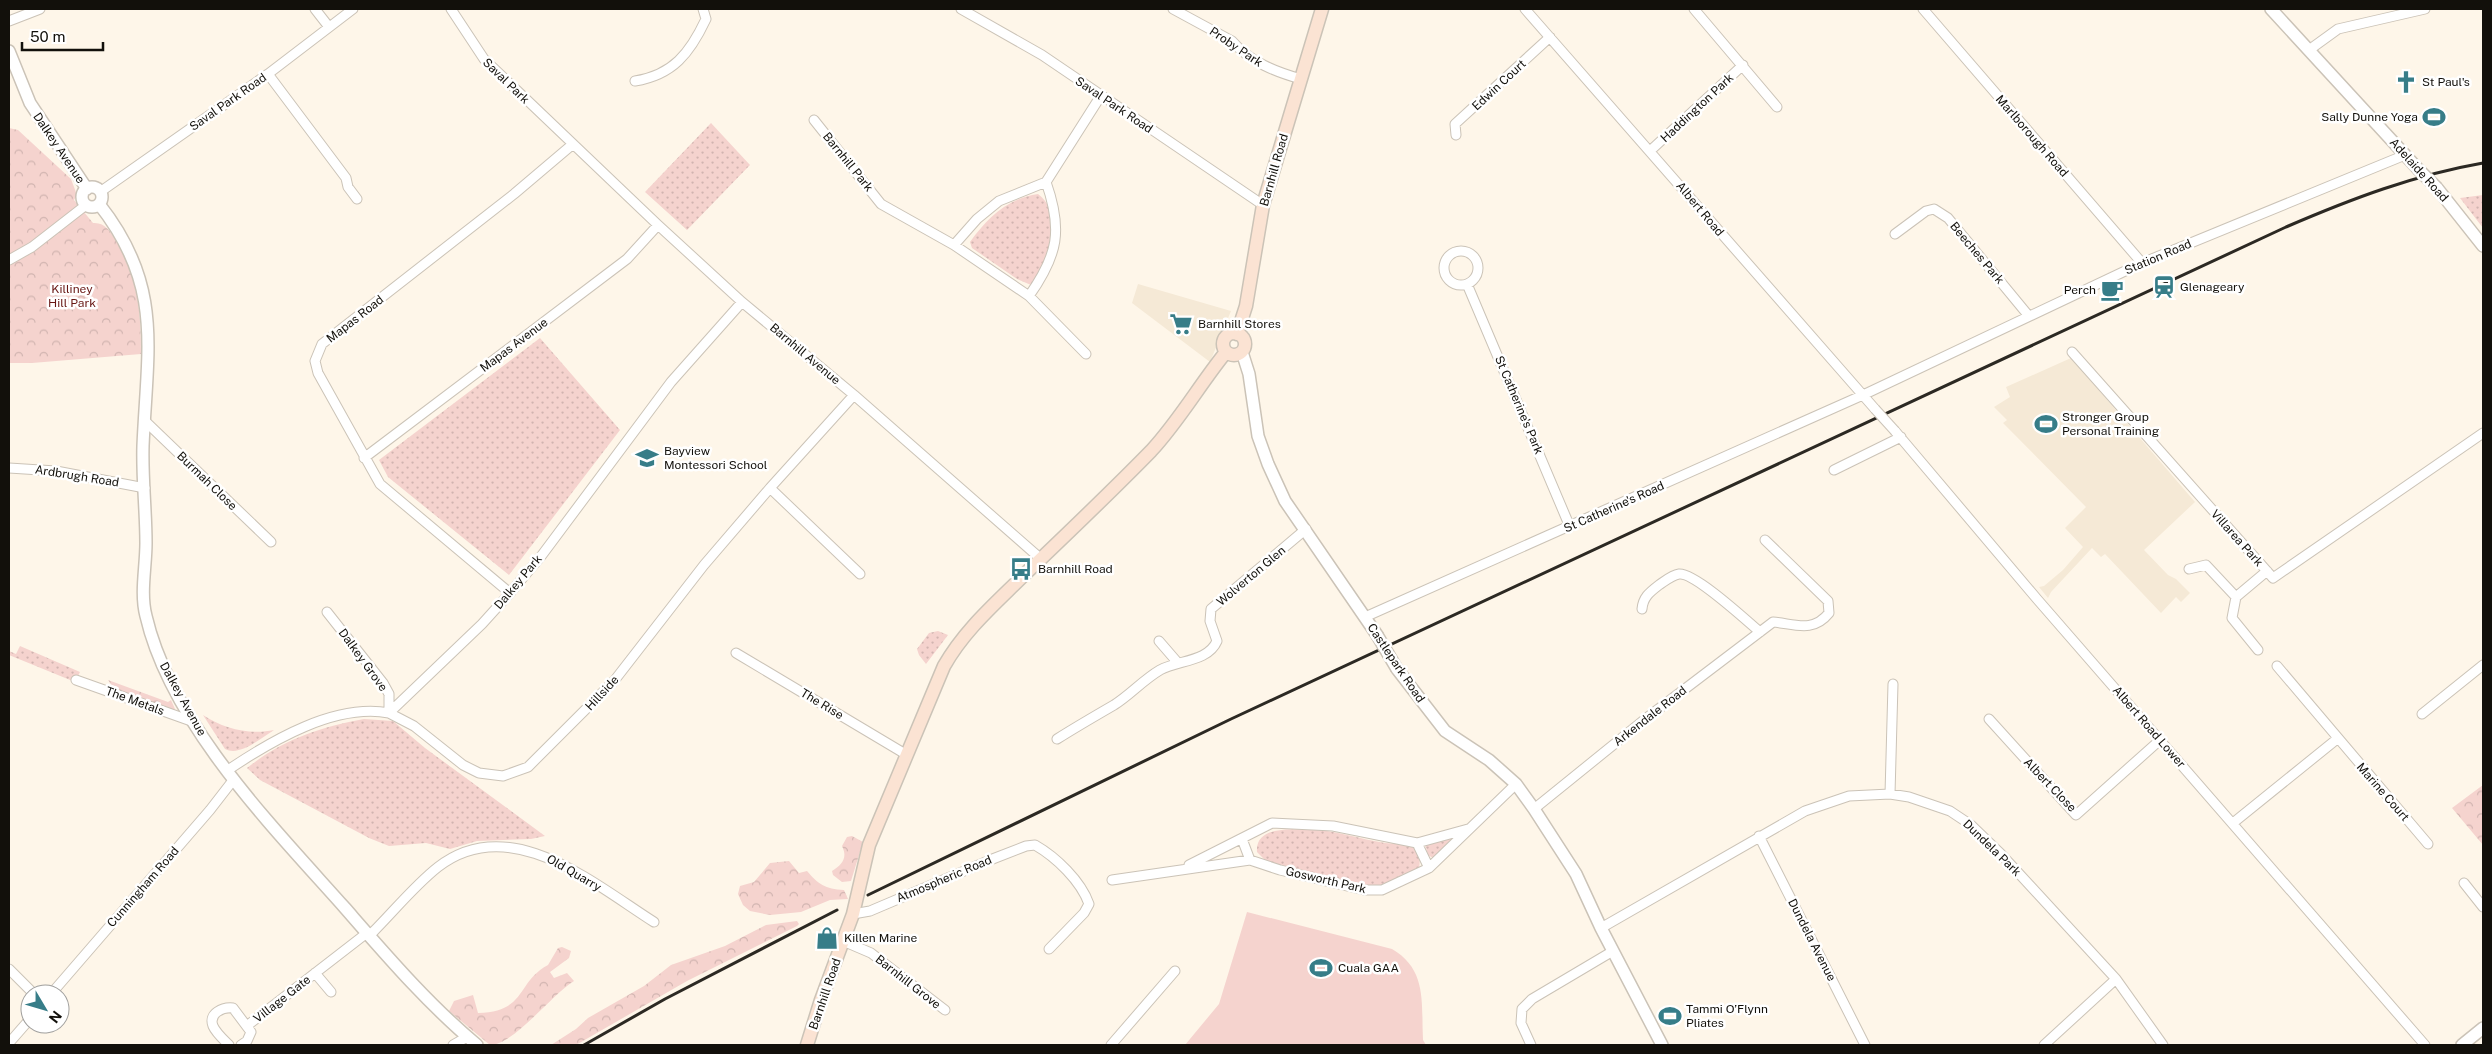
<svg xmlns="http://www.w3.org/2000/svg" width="2492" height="1054" font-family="'Public Sans',sans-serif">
<defs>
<pattern id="grass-dots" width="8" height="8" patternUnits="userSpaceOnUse" patternTransform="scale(1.25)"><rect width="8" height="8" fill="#f5d3ce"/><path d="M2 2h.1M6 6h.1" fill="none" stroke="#d1b4b0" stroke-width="1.8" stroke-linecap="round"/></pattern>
<pattern id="forest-crowns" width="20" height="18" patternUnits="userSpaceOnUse" patternTransform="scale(1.25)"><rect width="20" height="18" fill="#f5d3ce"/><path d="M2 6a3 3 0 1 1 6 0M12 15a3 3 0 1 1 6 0" fill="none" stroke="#d1b4b0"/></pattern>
</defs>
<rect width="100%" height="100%" fill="#fef6e9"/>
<!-- built -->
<path fill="#f5e9d6" d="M1138,284L1231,311L1210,362L1132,303Z
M2071,358L2195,502L2144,550L2168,575L2176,579L2190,593L2181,602L2176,597L2161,613L2105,554L2101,557L2092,548L2051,592L2048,598L2039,587L2044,586L2063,570L2083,547L2065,528L2086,507L2003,423L2007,420L1994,407L2010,397L2006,387Z"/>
<!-- grass -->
<path fill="url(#grass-dots)" d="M711,123L750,165L687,230L645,192Z
M1038,194C1065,213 1048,264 1031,285L1017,279L972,248L970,242C987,218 1008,198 1038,194Z
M2483,195V228L2460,198Z
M540,338L620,430L509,575L388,477L379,460Z
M938,631L948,635L926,664L919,655L917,649L929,633Z
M20,646L80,672L75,682L9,655V651L16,654Z
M203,715C224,729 250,735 274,730C261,738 240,757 225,749Z
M364,719L393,721L425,748L545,836L531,839L477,841L450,849L426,843L389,846L369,838L260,780L247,768C282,740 320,727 364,719Z
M1311,829C1337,831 1360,839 1385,843C1393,844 1402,843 1409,845C1419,849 1421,859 1419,868L1389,884L1376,887L1267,862L1257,852C1255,825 1292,830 1311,829Z
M1461,834L1433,858L1428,855L1425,844Z"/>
<!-- forest -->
<path fill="url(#forest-crowns)" d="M9,128L18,130L71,179L77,195L74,200L93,223C105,222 111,232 116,241C138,279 141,311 141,354L32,363H9Z
M108,680L168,702L171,700L175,709L171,712L115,690Z
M2483,785V845L2452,808Z
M852,836L863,842L851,881L842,882L833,875L832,871C842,865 848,858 842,846L847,837Z
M789,861L799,873L807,871C818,884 825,889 844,890L848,899L830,900L801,912L770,915L750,911L743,905L738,894L740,886L754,882L770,863Z
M797,921L799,924L797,926L687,981L576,1045H551L576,1029L588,1018L644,986L671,965L725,946L766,925Z
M562,947L571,951L569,958L550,972L554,978L567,973L574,981C551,995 514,1045 490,1045L449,1011L454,1001L473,995L478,1013C527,1012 516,982 548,965L558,948Z"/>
<!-- garden -->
<path fill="#f5d3ce" d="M1247,912L1392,949C1428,970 1421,1004 1423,1040L1426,1045H1185L1219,1004Z"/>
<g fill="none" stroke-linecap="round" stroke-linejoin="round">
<defs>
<path id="minor" d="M315,9L329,27
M451,9L484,59L658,225L742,302L854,395L1041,559
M961,9L1042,55L1263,205
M1173,9L1232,41C1250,62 1276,72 1301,79
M1525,9L1875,409
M1694,9L1777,107
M1923,9L2142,263
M9,21L40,9
M2309,50L2338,29L2425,9
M268,74L346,178L348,187L357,199
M635,81C673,75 690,53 706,19L703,9
M814,120L881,204L954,245L1029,296L1086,354
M1456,135L1455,124L1550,37
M1651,150L1743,65
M100,192L268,74L353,9
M1895,234L1926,211L1934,209L1948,218L2028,315
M954,245L977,219L999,201L1046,182
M1444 268a17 17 0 1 1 34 0a17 17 0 1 1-34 0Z
M9,260L32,247L86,205
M1467,284L1570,527
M1029,296C1058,255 1063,230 1046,182L1100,97
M2072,352L2273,578L2483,433
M144,420L271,542
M1895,431L2037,599L2425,1045
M364,458L627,259L658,225
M9,468L56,471L145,488
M1834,470L1901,437
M770,488L860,574
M2189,569L2206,565L2236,597
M510,593L380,484L318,373L315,361L322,344L514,194L573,144
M1642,609C1643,597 1650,592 1659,585C1665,581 1672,575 1679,574C1694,572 1746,620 1760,632
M327,612L383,683L389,694V713L414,726L463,765L479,773L503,776L528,767L614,681L704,565L770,488L854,395
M1365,617L1863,395L2142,263L2405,155
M1159,641L1178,663
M2258,650L2232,618L2236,597L2267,571
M736,653L907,755
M2277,666L2428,844
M76,680L194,722
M2422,714L2483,665
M1989,719L2076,815L2160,740
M1057,739C1076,727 1095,716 1114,705C1130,695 1143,680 1160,670C1178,660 1208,662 1217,641L1210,621L1211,609L1306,529
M228,770C271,741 335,703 389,713L482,624L510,593L542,555L671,382L742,302
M1890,794L1893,684
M1534,809L1644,720L1773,622C1795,624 1813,633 1829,613L1828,601L1765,540
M2233,823L2337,739
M1759,836L1865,1045
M1242,839L1250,860
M1417,843L1429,868
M1189,865L1272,823L1333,826L1417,843L1468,829
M1112,880L1250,860L1280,870L1364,890H1382L1429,868L1516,784
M2464,883L2483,907
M853,914L870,911L990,860L1026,846L1035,845C1056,857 1081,881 1089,904L1084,913L1049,949
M1601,928L1805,811L1849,796L1890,794L1909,797L1950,811L1971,825L2001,854L2116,979L2163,1045
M843,941L871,953L945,1010
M9,969L34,994
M315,973L331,992
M51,994L210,810L234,779
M248,1025L363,936L373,932C394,911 415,885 438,867C510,811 594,884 654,922
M9,1043L30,1019
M229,1045C224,1040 216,1033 213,1026C208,1013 223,1007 233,1008L251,1032L247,1041L241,1045
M453,1045L467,1037
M1111,1045L1175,971
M1531,1045L1521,1023L1522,1009L1532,999L1613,951
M2044,1045L2116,979"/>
<path id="tertiary" d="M2271,9L2418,169
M9,51L30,103L87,189
M82 197a10 10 0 1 1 20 0a10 10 0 1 1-20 0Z
M2437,188L2483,246
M99,204C164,286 147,349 143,446C142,478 146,511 146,543C146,567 140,593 146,616C171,724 273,827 345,908C387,956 428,1004 477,1045
M1242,352L1249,374L1258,436L1268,464L1285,501L1377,635
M1397,669L1445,731L1489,760L1516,784L1534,809L1576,874L1601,928L1662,1045
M2462,1045L2483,1028"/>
<path id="secondary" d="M1223 344a11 11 0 1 1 22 0a11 11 0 1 1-22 0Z
M1237,334L1246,306L1263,205L1322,9
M807,1045L821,1000L853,914L869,845L944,666C965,629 996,603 1026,573C1068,533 1110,493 1151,451C1179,421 1200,384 1226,352"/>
</defs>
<!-- minor casing -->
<use href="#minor" stroke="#cbc3b7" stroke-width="11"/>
<!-- tertiary casing -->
<use href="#tertiary" stroke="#cbc3b7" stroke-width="14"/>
<!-- secondary casing -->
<use href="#secondary" stroke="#cbc3b7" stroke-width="15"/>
<!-- minor -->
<use href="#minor" stroke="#fff" stroke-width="9"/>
<!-- tertiary -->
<use href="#tertiary" stroke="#fff" stroke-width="11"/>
<!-- secondary -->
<use href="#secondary" stroke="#fbe3d3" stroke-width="12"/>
<!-- rail -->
<path stroke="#2c2923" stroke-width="3" d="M868,895L1231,719L2286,227C2351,199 2414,175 2483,163
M584,1045L665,999L837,910"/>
<defs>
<path id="minor-bridge" d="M1875,409L1895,431"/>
<path id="tertiary-bridge" d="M2418,169L2437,188
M1377,635L1397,669"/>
</defs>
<!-- minor-bridge casing -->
<use href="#minor-bridge" stroke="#cbc3b7" stroke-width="11" stroke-linecap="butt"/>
<!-- tertiary-bridge casing -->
<use href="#tertiary-bridge" stroke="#cbc3b7" stroke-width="14" stroke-linecap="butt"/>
<!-- minor-bridge -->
<use href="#minor-bridge" stroke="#fff" stroke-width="9"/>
<!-- tertiary-bridge -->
<use href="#tertiary-bridge" stroke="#fff" stroke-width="11"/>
</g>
<!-- icons -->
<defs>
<symbol id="church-bare" viewBox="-9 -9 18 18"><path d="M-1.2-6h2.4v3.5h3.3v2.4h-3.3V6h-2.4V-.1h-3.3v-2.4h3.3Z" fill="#377d88" stroke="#fff" stroke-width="2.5" paint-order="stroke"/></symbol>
<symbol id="stadium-bare" viewBox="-9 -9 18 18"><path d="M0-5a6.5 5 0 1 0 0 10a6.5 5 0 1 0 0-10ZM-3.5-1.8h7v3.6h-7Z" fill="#377d88" stroke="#fff" stroke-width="2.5" paint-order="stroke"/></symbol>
<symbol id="station-bare" viewBox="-9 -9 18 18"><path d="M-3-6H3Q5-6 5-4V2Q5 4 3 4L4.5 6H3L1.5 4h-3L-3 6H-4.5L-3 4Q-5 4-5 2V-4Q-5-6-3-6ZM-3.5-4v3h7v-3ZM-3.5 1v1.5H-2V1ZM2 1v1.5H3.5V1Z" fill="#377d88" stroke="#fff" stroke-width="2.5" paint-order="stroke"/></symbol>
<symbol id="cafe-bare" viewBox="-9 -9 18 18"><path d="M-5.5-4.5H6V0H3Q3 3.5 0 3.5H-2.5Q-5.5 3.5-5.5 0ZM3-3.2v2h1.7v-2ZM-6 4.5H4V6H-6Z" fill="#377d88" stroke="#fff" stroke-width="2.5" paint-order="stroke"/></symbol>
<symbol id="supermarket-bare" viewBox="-9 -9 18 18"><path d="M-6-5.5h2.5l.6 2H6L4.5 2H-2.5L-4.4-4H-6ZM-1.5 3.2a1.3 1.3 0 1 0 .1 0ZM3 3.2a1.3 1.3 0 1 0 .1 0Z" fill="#377d88" stroke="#fff" stroke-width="2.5" paint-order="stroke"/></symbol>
<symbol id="school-bare" viewBox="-9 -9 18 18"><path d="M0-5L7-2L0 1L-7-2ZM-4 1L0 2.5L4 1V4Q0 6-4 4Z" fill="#377d88" stroke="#fff" stroke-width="2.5" paint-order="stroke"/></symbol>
<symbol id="bus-bare" viewBox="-9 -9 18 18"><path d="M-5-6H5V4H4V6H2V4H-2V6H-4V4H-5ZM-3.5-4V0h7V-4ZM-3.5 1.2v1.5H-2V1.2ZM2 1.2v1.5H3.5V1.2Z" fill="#377d88" stroke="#fff" stroke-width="2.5" paint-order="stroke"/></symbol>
<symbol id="shop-bare" viewBox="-9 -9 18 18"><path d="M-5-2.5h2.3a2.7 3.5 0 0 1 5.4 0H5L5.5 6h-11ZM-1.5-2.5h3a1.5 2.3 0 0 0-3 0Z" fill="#377d88" stroke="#fff" stroke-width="2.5" paint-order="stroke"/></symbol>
</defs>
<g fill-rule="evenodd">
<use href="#church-bare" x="2390" y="66" width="32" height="32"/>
<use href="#stadium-bare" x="2418" y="101" width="32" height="32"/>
<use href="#station-bare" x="2148" y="271" width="32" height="32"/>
<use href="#cafe-bare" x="2096" y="274" width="32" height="32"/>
<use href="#supermarket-bare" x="1165" y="308" width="32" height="32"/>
<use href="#stadium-bare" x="2030" y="408" width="32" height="32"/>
<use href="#school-bare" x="631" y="442" width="32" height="32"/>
<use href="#bus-bare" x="1005" y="553" width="32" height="32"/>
<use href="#shop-bare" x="811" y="922" width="32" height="32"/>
<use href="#stadium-bare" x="1305" y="952" width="32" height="32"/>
<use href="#stadium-bare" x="1654" y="1000" width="32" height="32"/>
</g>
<g text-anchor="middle" stroke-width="5" stroke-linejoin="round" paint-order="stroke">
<!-- street labels -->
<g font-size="12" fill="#12100b" stroke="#fff">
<text transform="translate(1236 47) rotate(34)" y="4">Proby Park</text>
<text transform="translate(506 81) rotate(44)" y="4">Saval Park</text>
<text transform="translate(1499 85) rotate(-43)" y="4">Edwin Court</text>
<text transform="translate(228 102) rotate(-35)" y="4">Saval Park Road</text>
<text transform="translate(1114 105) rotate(34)" y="4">Saval Park Road</text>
<text transform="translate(1697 108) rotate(-43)" y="4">Haddington Park</text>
<text transform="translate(2032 136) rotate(49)" y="4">Marlborough Road</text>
<text transform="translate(59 148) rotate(56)" y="4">Dalkey Avenue</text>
<text transform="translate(848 162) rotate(51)" y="4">Barnhill Park</text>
<text transform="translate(1274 170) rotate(-74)" y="4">Barnhill Road</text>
<text transform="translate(2419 170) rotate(48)" y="4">Adelaide Road</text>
<text transform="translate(1700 209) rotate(50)" y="4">Albert Road</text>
<text transform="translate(1977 253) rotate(50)" y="4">Beeches Park</text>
<text transform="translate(2158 257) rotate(-23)" y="4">Station Road</text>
<text transform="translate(355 319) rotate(-38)" y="4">Mapas Road</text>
<text transform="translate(514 345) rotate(-37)" y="4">Mapas Avenue</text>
<text transform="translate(805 354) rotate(40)" y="4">Barnhill Avenue</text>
<text transform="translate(1519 405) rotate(67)" y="4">St Catherine's Park</text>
<text transform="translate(77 476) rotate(9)" y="4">Ardbrugh Road</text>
<text transform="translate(207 481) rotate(44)" y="4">Burmah Close</text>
<text transform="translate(1614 507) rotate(-24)" y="4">St Catherine's Road</text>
<text transform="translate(2237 538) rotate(48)" y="4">Villarea Park</text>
<text transform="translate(1251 576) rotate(-40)" y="4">Wolverton Glen</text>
<text transform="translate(518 582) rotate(-50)" y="4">Dalkey Park</text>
<text transform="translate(363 660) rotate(54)" y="4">Dalkey Grove</text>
<text transform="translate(1396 663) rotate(56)" y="4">Castlepark Road</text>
<text transform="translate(602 693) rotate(-47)" y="4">Hillside</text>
<text transform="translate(183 699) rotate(61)" y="4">Dalkey Avenue</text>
<text transform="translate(135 701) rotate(20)" y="4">The Metals</text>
<text transform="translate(822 704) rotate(31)" y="4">The Rise</text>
<text transform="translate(1650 716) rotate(-38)" y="4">Arkendale Road</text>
<text transform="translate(2149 727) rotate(49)" y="4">Albert Road Lower</text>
<text transform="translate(2050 785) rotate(46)" y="4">Albert Close</text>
<text transform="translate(2383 792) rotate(49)" y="4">Marine Court</text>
<text transform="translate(1992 848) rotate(44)" y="4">Dundela Park</text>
<text transform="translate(574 873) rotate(30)" y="4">Old Quarry</text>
<text transform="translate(944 879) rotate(-23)" y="4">Atmospheric Road</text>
<text transform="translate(1326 880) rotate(13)" y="4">Gosworth Park</text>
<text transform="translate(143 887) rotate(-49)" y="4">Cunningham Road</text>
<text transform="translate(1812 940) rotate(63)" y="4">Dundela Avenue</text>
<text transform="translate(908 982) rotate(38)" y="4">Barnhill Grove</text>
<text transform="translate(825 994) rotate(-71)" y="4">Barnhill Road</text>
<text transform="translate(282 999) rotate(-38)" y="4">Village Gate</text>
</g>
<!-- poi labels -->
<g font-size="12" fill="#12100b" stroke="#fff" text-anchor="start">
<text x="2422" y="86">St Paul's</text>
<text x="2418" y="121" text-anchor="end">Sally Dunne Yoga</text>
<text x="2180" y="291">Glenageary</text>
<text x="2096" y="294" text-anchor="end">Perch</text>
<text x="1198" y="328">Barnhill Stores</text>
<text x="2062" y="421">Stronger Group<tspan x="2062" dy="14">Personal Training</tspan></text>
<text x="664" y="455">Bayview<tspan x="664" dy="14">Montessori School</tspan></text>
<text x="1038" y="573">Barnhill Road</text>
<text x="844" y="942">Killen Marine</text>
<text x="1338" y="972">Cuala GAA</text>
<text x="1686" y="1013">Tammi O’Flynn<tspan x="1686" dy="14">Pliates</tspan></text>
</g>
<!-- park labels -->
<g font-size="12" fill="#671613" stroke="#fff">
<text x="72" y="293">Killiney<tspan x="72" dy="14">Hill Park</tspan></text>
</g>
</g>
<!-- border -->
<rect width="2492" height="1054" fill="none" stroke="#12100b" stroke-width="20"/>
<!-- north arrow -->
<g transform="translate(45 1009) rotate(128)"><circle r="24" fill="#ffffff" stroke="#a09f9d"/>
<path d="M0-4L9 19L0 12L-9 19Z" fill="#377d88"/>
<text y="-8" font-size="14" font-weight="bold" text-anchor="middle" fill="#12100b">N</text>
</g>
<!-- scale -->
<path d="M22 42v8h81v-8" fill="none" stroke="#12100b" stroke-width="2.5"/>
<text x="30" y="42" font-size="15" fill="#12100b" stroke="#ffffff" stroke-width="4" paint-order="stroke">50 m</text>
</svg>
